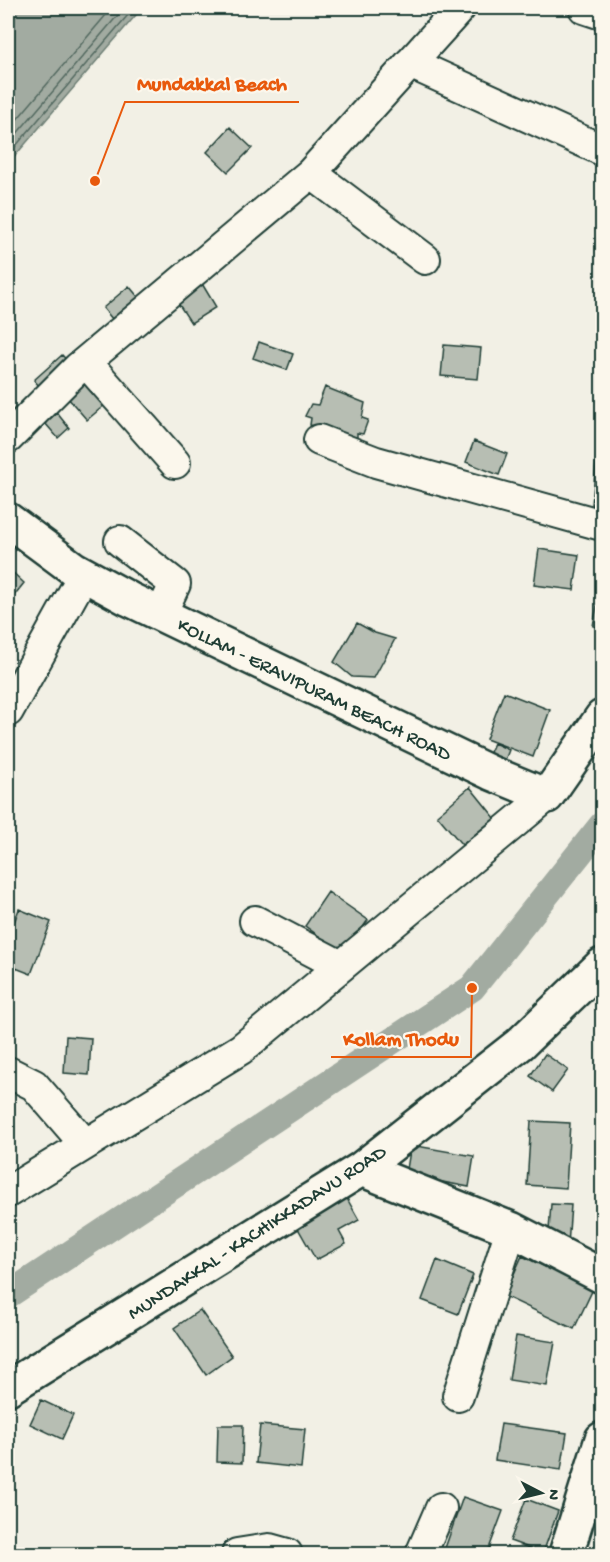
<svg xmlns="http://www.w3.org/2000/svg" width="610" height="1562" font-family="'Gochi Hand',sans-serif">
<rect width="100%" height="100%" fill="#f2f0e5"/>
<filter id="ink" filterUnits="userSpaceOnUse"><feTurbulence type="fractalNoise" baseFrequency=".0167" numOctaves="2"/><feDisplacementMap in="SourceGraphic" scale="12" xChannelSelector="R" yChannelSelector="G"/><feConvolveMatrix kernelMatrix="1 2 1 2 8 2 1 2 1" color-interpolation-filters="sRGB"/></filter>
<g filter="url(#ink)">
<!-- water -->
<path fill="#a2aba1" stroke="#6e7f75" stroke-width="1.5" d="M8,8H142L8,164Z"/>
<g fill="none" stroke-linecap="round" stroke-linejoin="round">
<!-- shore -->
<path stroke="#536960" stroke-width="1.5" d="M8,130L112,8
M8,144L124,8
M8,155L134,8"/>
<!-- canal -->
<path stroke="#a2aba1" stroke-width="27" d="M8,1295L472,988L602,825"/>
</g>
<!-- building -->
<path fill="#b7beb3" stroke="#1f3d34" stroke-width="1.5" d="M230,127L252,148L228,172L207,152Z
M198,277L216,307L191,323L172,294Z
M129,286L144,304L118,326L103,308Z
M259,342L293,354L287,370L253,358Z
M444,345L481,348L478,379L441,376Z
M62,355L72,366L44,392L34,380Z
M88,381L107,403L87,420L68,398Z
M325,387L365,403L362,418L368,420L363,434L357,433V438L336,446L325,430L310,425L311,418L305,416L311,404L318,405Z
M57,413L69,428L58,438L45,423Z
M474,441L507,454L499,475L466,462Z
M597,452H602V505L592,504Z
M539,549L579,555L574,590L534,585Z
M8,568L24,583L8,603Z
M599,595H602V628L593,626Z
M357,623L375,633L395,639L374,678L352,677L334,662Z
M504,692L550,710L533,757L486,739Z
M494,743L509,750L501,770L485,764Z
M470,787L495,818L462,845L437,815Z
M328,892L368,920L344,954L305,926Z
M19,909L51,922L31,974L8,965V939Z
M66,1036L91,1038L89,1075L64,1073Z
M545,1054L568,1070L552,1092L530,1076Z
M531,1121L570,1123L566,1188L527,1185Z
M411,1145L474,1156L469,1187L406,1175Z
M345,1195L359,1220L339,1231L346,1244L316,1260L295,1223Z
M551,1204L571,1205L568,1245L548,1243Z
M522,1256L593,1289L574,1329L504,1296Z
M437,1260L473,1275L458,1314L422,1300Z
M200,1310L232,1356L206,1375L174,1328Z
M516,1336L555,1342L547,1386L509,1380Z
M41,1400L73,1415L62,1439L30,1424Z
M501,1424L567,1433L561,1470L495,1460Z
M218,1425H243L242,1463L217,1462Z
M260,1425L305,1429L301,1468L256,1463Z
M463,1497L503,1511L487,1554H454L444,1551Z
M526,1499L558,1511L543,1553L510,1541Z"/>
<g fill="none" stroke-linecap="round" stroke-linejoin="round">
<defs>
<path id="street" d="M584,8L602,14
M410,63L602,150
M311,173L425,259
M86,362L175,463
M8,438L78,368L311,173L460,8
M319,440L376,462L602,525
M120,541L175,584L161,614
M8,711L84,574
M255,921L341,966
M8,1072L34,1085L85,1144
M8,1192L241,1049L547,796
M458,1396L511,1229
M237,1554L269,1549L287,1554
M421,1554L441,1508"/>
<path id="secondary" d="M8,520L74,569L129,599L491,773L547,796L602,717
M361,1169L511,1229L602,1276
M8,1388L361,1169L520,1044L602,965
M566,1554L602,1439"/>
</defs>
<!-- street casing -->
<use href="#street" stroke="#1f3d34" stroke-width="34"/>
<!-- secondary casing -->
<use href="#secondary" stroke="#1f3d34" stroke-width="38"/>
<!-- street -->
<use href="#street" stroke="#fbf7ec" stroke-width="30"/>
<!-- secondary -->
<use href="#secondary" stroke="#fbf7ec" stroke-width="33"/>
</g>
</g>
<g text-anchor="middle" stroke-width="4.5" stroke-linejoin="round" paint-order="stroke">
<!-- street labels -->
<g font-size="20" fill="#1f3d34" stroke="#fbf7ec">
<text transform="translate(315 688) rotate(26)" y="7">KOLLAM - ERAVIPURAM BEACH ROAD</text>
<text transform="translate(256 1231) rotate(-33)" y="7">MUNDAKKAL - KACHIKKADAVU ROAD</text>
</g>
</g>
<!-- callouts -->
<path fill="none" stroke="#e8590c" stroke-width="2" d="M95 181L125 102H299M472 988L471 1057H331"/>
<g fill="#e8590c" stroke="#fbf7ec" stroke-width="2">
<circle cx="95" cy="181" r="6"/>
<circle cx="472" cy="988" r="6"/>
</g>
<g font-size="21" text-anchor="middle" font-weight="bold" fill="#e8590c" stroke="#fbf7ec" stroke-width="4.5" stroke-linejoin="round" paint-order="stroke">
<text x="212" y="90">Mundakkal Beach</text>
<text x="401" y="1045">Kollam Thodu</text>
</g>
<!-- margin -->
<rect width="610" height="1562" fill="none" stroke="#fbf7ec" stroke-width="30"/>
<rect x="15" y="15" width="580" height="1532" fill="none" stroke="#1f3d34" stroke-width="2" filter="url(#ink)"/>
<!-- north arrow -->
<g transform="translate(541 1493) rotate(97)" stroke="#fbf7ec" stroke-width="4.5" paint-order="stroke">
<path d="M0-4.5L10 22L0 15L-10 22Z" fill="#1f3d34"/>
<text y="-9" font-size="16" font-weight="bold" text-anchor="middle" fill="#1f3d34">N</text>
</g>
</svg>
